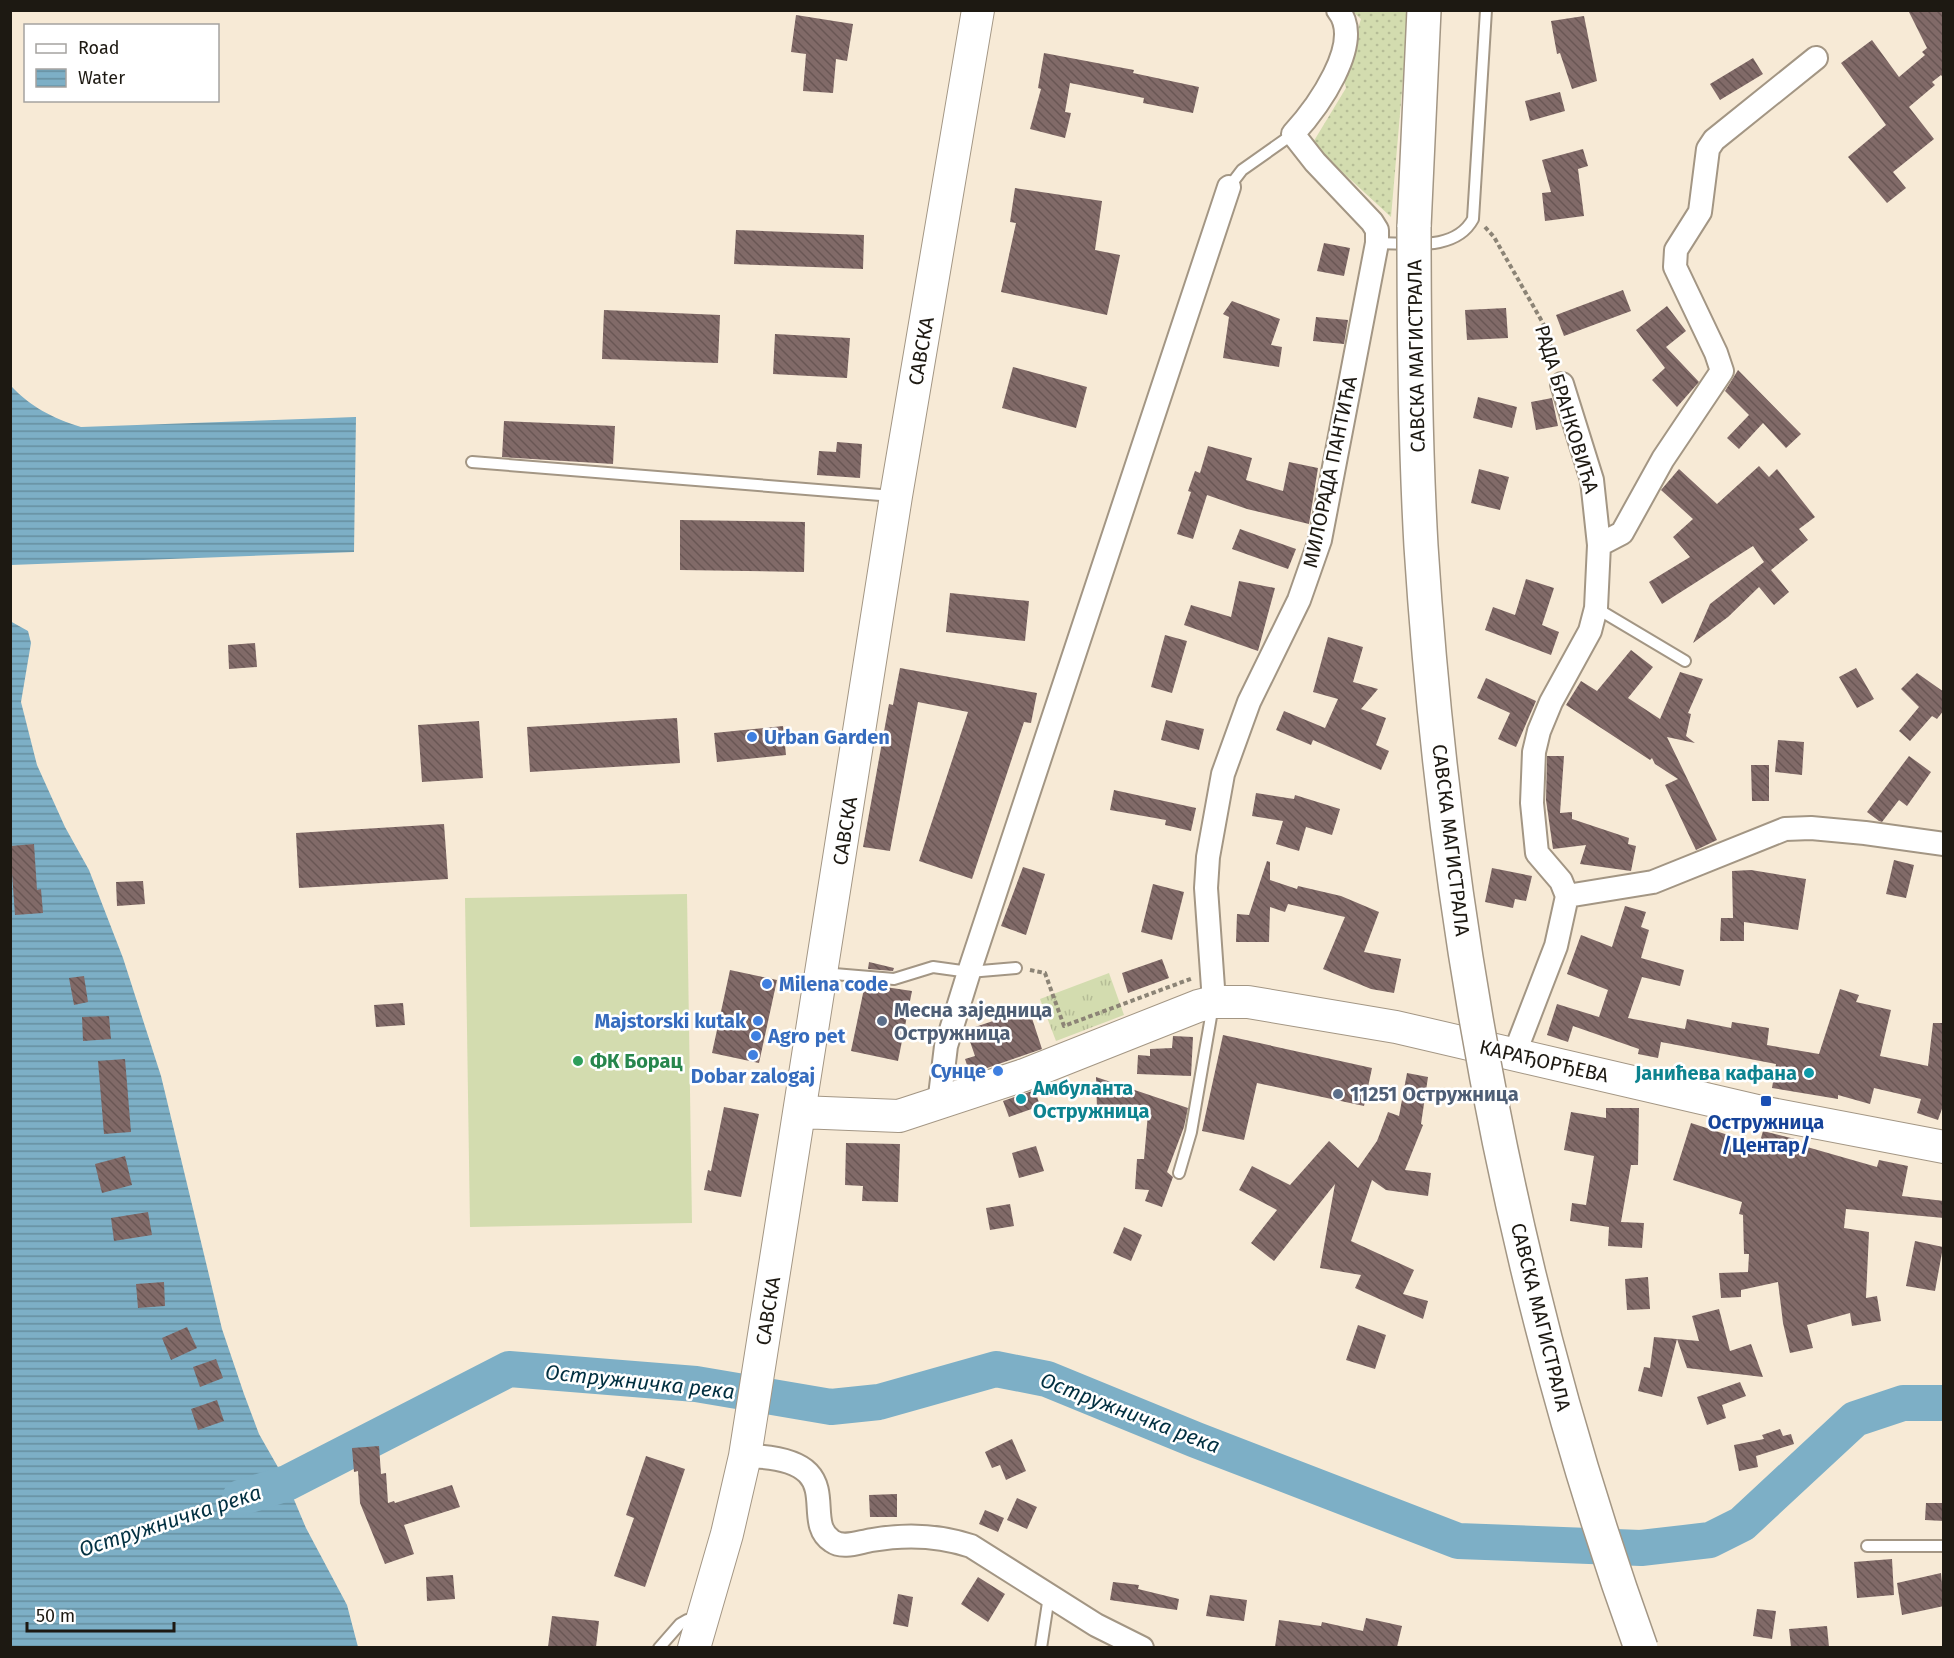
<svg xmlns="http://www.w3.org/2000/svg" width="1954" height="1658" font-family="'Fira Sans',sans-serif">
<defs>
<pattern id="grass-dots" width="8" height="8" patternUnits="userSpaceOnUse" patternTransform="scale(1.5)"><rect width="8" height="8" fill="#d3dcaf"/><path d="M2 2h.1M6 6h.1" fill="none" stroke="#b5bc96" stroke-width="1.8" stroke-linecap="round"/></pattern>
<pattern id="park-tufts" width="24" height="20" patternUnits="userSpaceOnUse" patternTransform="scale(1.5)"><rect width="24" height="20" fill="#d3dcaf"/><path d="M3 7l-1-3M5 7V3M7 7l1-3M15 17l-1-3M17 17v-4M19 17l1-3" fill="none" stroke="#b5bc96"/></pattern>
<pattern id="water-rules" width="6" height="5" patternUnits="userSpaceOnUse" patternTransform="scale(1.5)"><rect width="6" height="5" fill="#7dafc6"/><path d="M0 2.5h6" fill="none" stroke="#668e9f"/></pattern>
<pattern id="building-back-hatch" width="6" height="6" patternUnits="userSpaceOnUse" patternTransform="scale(1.5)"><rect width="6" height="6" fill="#816a68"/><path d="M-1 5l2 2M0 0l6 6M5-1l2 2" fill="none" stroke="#695654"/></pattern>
</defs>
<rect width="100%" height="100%" fill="#f7ead6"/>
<!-- grass -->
<path fill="url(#grass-dots)" d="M1352,11H1409L1391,217L1312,144L1346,88L1343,77L1361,19Z"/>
<!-- park -->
<path fill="url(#park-tufts)" d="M1109,973L1124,1015L1056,1041L1040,999Z"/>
<!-- garden -->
<path fill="#d3dcaf" d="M687,894L692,1223L470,1227L465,898Z"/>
<!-- water -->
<path fill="url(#water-rules)" d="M11,386C31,407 52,418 81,427L356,417L354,552L11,565Z
M10,621L28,631L31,643L21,702L37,765L65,827L89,870L123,958L161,1076L222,1329L244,1394L259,1434L287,1483L306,1528L347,1605L358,1647H11Z"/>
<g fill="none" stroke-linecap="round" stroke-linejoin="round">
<!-- river -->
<path stroke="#7dafc6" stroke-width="36" d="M240,1498L287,1483L509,1369L696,1384L831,1407L879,1402L996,1369L1047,1379L1196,1440L1458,1541L1641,1548L1710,1540L1742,1524L1855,1419L1903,1403H1944"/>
</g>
<!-- building -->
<path fill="url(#building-back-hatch)" d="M1908,10H1944V79L1941,75L1932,82L1935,85L1909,107L1934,139L1893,172L1906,188L1887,203L1848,157L1886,125L1841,63L1872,40L1899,77L1925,55L1922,52L1927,48Z
M796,15L853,24L847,61L836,59L833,93L803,91L806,54L791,52Z
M1584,16L1597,81L1572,89L1560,53L1557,54L1551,21Z
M1044,53L1134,70L1133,73L1199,87L1193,113L1143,103L1144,98L1070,83L1065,112L1071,113L1065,138L1030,129L1041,89L1038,88Z
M1753,58L1763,74L1720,100L1710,84Z
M1560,92L1565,111L1530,121L1525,101Z
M1583,149L1588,166L1578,169L1584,216L1545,221L1542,193L1551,192L1542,160Z
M1015,188L1102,201L1095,250L1120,255L1107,315L1001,292L1016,223L1010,222Z
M736,230L864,235L863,269L734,264Z
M1324,243L1350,248L1344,276L1317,271Z
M1623,290L1631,311L1564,336L1556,315Z
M1232,301L1280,319L1271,345L1282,347L1279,367L1223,358L1229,317L1223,314Z
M1667,306L1686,331L1666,347L1699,382L1677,407L1652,380L1665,368L1636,330Z
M1506,308L1508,338L1467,340L1465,310Z
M604,310L720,315L718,363L602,359Z
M1316,317L1348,320L1344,344L1313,341Z
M775,334L850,338L847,378L773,374Z
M1013,367L1087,387L1076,428L1002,408Z
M1738,370L1801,434L1786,448L1763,423L1739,449L1727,438L1749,415L1725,391Z
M1478,397L1517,407L1512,428L1473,418Z
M1552,398L1558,426L1536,430L1531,402Z
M504,421L615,426L613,464L502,457Z
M837,442L862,444L860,478L817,475L819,451L836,452Z
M1208,446L1252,458L1246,480L1283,491L1289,462L1318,468L1309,524L1247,509L1207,495L1193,539L1177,534L1191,492L1188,491L1195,471L1200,473Z
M1759,466L1769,477L1777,469L1815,517L1799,529L1808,540L1771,570L1789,592L1774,605L1759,587L1728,617L1693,643L1710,604L1764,562L1753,546L1662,604L1649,582L1690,557L1673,537L1693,519L1661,490L1679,469L1717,504Z
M1479,469L1509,477L1500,510L1471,503Z
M680,520L805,522L804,572L680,570Z
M1240,529L1296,549L1288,569L1232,549Z
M1526,579L1554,588L1542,625L1559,632L1551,655L1485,630L1493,607L1515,615Z
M1239,581L1275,588L1258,651L1184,625L1191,605L1231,617Z
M950,593L1029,601L1025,641L946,632Z
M1165,635L1187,641L1172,693L1151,687Z
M1328,637L1363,647L1353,682L1378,689L1361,709L1386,718L1376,745L1389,751L1381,770L1313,740L1311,745L1276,730L1284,711L1325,728L1338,699L1313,692Z
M255,643L257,667L229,669L228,645Z
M1631,650L1653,667L1628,698L1660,719L1680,672L1703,679L1688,713L1691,714L1686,736L1695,743L1667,737L1717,840L1696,850L1665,785L1678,779L1655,764L1652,758L1650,760L1566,705L1581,681L1597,691Z
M900,668L1037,693L1031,723L1024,722L972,879L919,861L968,712L918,702L890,851L863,847L889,704L893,705Z
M1856,668L1874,699L1857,708L1839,677Z
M1917,673L1944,692V710L1937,719L1932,716L1910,741L1899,731L1919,707L1901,689Z
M1486,678L1536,701L1516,747L1498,739L1510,713L1477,698Z
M677,718L680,763L530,772L527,727Z
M1166,720L1204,729L1199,750L1161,740Z
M479,721L483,778L422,782L418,725Z
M783,726L786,755L717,762L714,733Z
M1778,740L1804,742L1802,775L1775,772Z
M1547,756H1564L1560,813L1572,812V819L1629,838L1628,844L1636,846L1631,871L1580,864L1586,845L1553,849L1546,800Z
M1909,756L1931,772L1907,806L1899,800L1882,822L1879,821L1867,812Z
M1751,765H1769V801H1752Z
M1114,790L1196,808L1191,831L1165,825L1166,820L1110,810Z
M1256,793L1294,799L1295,795L1340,809L1332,835L1306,827L1299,851L1276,844L1283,821L1252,816Z
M444,824L448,879L299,888L296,833Z
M34,844L37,890L41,889L43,913L15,915L10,846Z
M1894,860L1914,865L1906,898L1886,894Z
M1267,861L1270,862V880L1297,889L1298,886L1341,896L1379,912L1364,952L1401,959L1394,993L1371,989L1323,969L1345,917L1288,904L1285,912L1270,907L1269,942H1236L1237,914L1249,915Z
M1023,867L1045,874L1026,935L1001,926Z
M1492,868L1532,876L1526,901L1515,899L1513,908L1485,902Z
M1751,870L1806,879L1798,930L1744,922V941H1720L1721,918H1733L1732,871Z
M143,881L145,904L117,906L116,882Z
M1153,884L1184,892L1172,940L1141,932Z
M1625,906L1646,912L1641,927L1649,930L1641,958L1684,970L1680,986L1642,977L1628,1018L1685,1029L1687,1019L1731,1028L1732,1022L1769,1028L1767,1045L1819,1054L1840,989L1859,995L1856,1002L1891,1010L1880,1056L1928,1066L1933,1023H1944V1103L1938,1120L1917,1113L1921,1099L1874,1088L1870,1104L1838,1095V1099L1772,1088L1776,1064L1661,1042L1658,1058L1638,1054L1639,1049L1573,1026L1568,1042L1547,1035L1557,1004L1599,1017L1608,990L1567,974L1581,935L1612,947Z
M1162,959L1169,978L1128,993L1122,973Z
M869,962L894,968L893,971L868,969Z
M730,970L777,980L759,1063L712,1053Z
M84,976L88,1002L74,1005L69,978Z
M865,984L912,991L898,1061L851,1051Z
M403,1003L405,1025L376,1027L374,1005Z
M1029,1009L1042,1049L970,1074L965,1059L975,1056L966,1030Z
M109,1016L111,1039L83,1041L82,1017Z
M1223,1035L1372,1068L1364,1106L1257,1083L1244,1140L1202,1131Z
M1173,1036L1193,1037L1191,1076L1137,1074L1138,1055L1150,1056V1049L1172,1048Z
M125,1059L131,1132L104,1134L98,1061Z
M1407,1073L1428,1077L1421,1124L1423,1125L1405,1170L1431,1173L1428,1196L1386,1190L1372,1180L1351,1241L1414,1270L1403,1294L1428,1301L1423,1319L1355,1288L1361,1275L1320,1268L1335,1184L1274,1261L1251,1243L1277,1210L1239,1190L1252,1166L1290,1185L1329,1141L1358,1168L1377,1141L1388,1112L1399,1116Z
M1096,1077L1188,1108L1184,1127L1167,1172L1173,1177L1162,1207L1145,1201L1149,1190L1135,1189L1137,1159H1144L1148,1113L1097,1109Z
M1035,1090L1040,1106L1009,1117L1003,1101Z
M724,1107L759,1114L741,1197L704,1190L708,1170L711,1171Z
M1606,1108H1639L1638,1165H1631L1621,1222L1644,1223L1642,1248L1608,1246L1609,1227L1570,1221L1572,1203L1586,1205L1594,1156L1564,1150L1571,1112L1606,1118Z
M1691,1123L1759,1145L1763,1131L1795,1139L1793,1143L1877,1167L1879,1160L1908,1166L1902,1196L1944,1201V1218L1846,1209L1844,1228L1869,1232L1866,1298L1877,1296L1881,1321L1852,1326L1850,1313L1807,1325L1813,1348L1790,1353L1783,1323L1778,1282L1741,1290V1297L1721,1298L1719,1273L1748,1272L1749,1254H1744L1743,1215L1739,1214L1742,1202L1673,1180Z
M846,1143L900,1144L898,1202L862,1201L863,1186L845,1185Z
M1036,1146L1044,1171L1019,1178L1012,1153Z
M125,1156L132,1185L102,1193L95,1164Z
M1010,1204L1014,1226L990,1230L986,1208Z
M148,1212L152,1235L114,1241L111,1218Z
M1124,1227L1142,1235L1131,1261L1113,1253Z
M1915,1241L1943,1247L1935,1291L1906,1286Z
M1648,1277L1650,1309L1627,1310L1625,1279Z
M164,1282L165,1306L138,1308L136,1284Z
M1719,1309L1730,1351L1751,1344L1763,1377L1687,1368L1677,1339L1662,1397L1638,1391L1644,1367L1650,1368L1654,1337L1699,1341L1692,1316Z
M1358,1325L1386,1335L1375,1369L1346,1360Z
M187,1327L197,1348L171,1360L162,1338Z
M216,1359L223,1378L200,1387L193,1367Z
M1740,1382L1746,1396L1722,1405L1726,1418L1707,1425L1697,1397Z
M217,1400L224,1421L198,1430L191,1409Z
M1780,1429L1783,1436L1791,1434L1794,1444L1756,1456L1758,1467L1739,1471L1734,1445L1764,1439L1762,1435Z
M1012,1439L1026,1471L1006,1480L1000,1465L992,1468L985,1452Z
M379,1446L381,1474L386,1473L388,1503L394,1501L395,1503L452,1485L460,1507L404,1525L414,1554L385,1564L360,1503L358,1471L354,1472L352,1448Z
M646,1456L685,1469L645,1587L614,1576L634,1518L626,1515Z
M897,1494V1517H870L869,1495Z
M1017,1498L1037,1507L1027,1529L1007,1520Z
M1926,1503H1944V1521L1925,1520Z
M985,1510L1004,1518L998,1532L979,1524Z
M1892,1559L1894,1595L1857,1598L1854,1562Z
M1941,1573L1944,1606L1902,1615L1897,1583Z
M453,1575L455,1599L427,1601L426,1577Z
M978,1577L1005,1594L988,1622L961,1604Z
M1113,1582L1139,1585L1138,1589L1179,1599L1177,1610L1110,1600Z
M898,1594L913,1597L908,1627L893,1624Z
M1210,1595L1247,1600L1244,1621L1206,1616Z
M1757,1609L1776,1611L1772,1639L1753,1636Z
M552,1616L599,1621L596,1647H548Z
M1366,1618L1402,1626L1397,1647H1275L1279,1620L1321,1626L1322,1622L1363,1631Z
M1827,1626L1829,1647H1791L1789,1629Z"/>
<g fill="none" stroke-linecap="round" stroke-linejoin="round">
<defs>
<path id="lane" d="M1229,187L1242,170L1293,134
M1377,243C1409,243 1455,252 1473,219L1486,10
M472,462L893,496
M1596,608L1685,661
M822,973L894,979L933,967L969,972L1016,968
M1179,1173L1191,1132L1213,1005
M1867,1546H1944
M659,1648L680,1624L687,1620L698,1623
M1041,1648L1049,1596"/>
<path id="street" d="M1599,545L1622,533L1663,459L1722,371L1716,353L1675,267L1676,250L1700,212L1708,149L1714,140L1816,58
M1567,896L1653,882L1785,829L1811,828L1865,833L1944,844
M1214,1002L1206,888L1208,857L1223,774L1249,702L1299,600L1320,540L1377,243V230L1372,222L1315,162L1293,134C1316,109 1365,43 1338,10
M1514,1055L1556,946L1567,896L1561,881L1537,853L1532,803L1534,752L1539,731L1551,702L1590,631L1596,608L1599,545L1592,480L1562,384
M939,1104L946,1046L969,972L1229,187
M745,1456C855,1458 798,1519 832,1541C843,1549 859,1542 872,1540C906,1534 938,1535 971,1546L1096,1625L1142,1648"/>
<path id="secondary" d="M800,1112L899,1116L1024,1075L1198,1006L1214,1002H1248L1396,1027L1766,1113L1944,1147
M694,1648L727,1534L745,1456L896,496L978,10"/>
<path id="primary" d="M1414,227L1424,10"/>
</defs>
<!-- lane casing -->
<use href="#lane" stroke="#a39684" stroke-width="14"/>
<!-- street casing -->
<use href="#street" stroke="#a39684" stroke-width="26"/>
<!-- secondary casing -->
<use href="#secondary" stroke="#a39684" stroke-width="34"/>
<!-- primary casing -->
<use href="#primary" stroke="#a39684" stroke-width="36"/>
<!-- path -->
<path stroke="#8c8476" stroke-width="4" stroke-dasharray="4.5 3" stroke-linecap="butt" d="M1485,227L1494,237L1544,325L1557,366
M1030,970L1045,973L1064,1026L1193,978"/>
<!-- lane -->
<use href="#lane" stroke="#fff" stroke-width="10"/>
<!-- street -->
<use href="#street" stroke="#fff" stroke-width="22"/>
<!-- secondary -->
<use href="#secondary" stroke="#fff" stroke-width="32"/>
<!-- primary -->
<use href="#primary" stroke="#fff" stroke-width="33"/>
<defs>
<path id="primary-bridge" d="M1414,227C1414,333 1415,440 1421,546C1445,921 1513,1294 1641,1648"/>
</defs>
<!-- primary-bridge casing -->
<use href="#primary-bridge" stroke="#a39684" stroke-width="36" stroke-linecap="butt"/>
<!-- primary-bridge -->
<use href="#primary-bridge" stroke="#fff" stroke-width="33"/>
</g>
<!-- markers -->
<g fill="#3f7fe0" stroke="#fff" stroke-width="2">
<circle cx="752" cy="737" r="6"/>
<circle cx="767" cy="984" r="6"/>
<circle cx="758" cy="1021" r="6"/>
<circle cx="756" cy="1036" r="6"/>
<circle cx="753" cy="1055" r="6"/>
<circle cx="998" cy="1071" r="6"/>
</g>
<g fill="#5c6f8a" stroke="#fff" stroke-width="2">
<circle cx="882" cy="1021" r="6"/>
<circle cx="1338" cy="1094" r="6"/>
</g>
<circle fill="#2e9e5b" stroke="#fff" stroke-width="2" cx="578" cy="1061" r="6"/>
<g fill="#0f9aa8" stroke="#fff" stroke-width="2">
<circle cx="1809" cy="1073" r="6"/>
<circle cx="1021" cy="1099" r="6"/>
</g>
<rect fill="#1a4fb4" stroke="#fff" stroke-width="2" x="1760" y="1095" width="12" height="12" rx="3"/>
<g text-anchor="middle" stroke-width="5" stroke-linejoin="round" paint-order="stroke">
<!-- street labels -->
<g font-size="20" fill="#1d1912" stroke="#fff">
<text transform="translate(921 351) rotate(-80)" y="7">САВСКА</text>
<text transform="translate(1416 356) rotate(-91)" y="7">САВСКА МАГИСТРАЛА</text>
<text transform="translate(1567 409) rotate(73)" y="7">РАДА БРАНКОВИЋА</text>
<text transform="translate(1330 472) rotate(-78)" y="7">МИЛОРАДА ПАНТИЋА</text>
<text transform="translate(845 831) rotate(-81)" y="7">САВСКА</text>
<text transform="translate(1451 840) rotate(83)" y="7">САВСКА МАГИСТРАЛА</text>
<text transform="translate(1544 1061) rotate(13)" y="7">КАРАЂОРЂЕВА</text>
<text transform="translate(768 1311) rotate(-81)" y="7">САВСКА</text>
<text transform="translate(1541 1317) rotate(76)" y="7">САВСКА МАГИСТРАЛА</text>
</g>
<!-- shop labels -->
<g font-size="20" font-weight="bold" fill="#366cbe" stroke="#fff" text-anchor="start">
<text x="764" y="744">Urban Garden</text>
<text x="779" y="991">Milena code</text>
<text x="746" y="1028" text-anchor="end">Majstorski kutak</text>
<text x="768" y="1043">Agro pet</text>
<text x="986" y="1078" text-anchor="end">Сунце</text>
<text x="753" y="1083" text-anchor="middle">Dobar zalogaj</text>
</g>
<!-- service labels -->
<g font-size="20" font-weight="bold" fill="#4e5e75" stroke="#fff" text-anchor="start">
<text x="894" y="1017">Месна заједница<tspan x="894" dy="23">Остружница</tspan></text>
<text x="1350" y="1101">11251 Остружница</text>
</g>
<!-- leisure labels -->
<g font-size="20" font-weight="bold" fill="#27864d" stroke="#fff" text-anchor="start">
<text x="590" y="1068">ФК Борац</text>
</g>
<!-- culture labels -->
<g font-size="20" font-weight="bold" fill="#0d838f" stroke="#fff" text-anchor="end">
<text x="1797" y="1080">Јанићева кафана</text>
<text x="1033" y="1095" text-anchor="start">Амбуланта<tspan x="1033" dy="23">Остружница</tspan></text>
</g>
<!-- transit labels -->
<g font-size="20" font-weight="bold" fill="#164399" stroke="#fff">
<text x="1766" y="1129">Остружница<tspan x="1766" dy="23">/Центар/</tspan></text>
</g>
<!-- water labels -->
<g font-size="21" font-style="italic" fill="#023041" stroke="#fff">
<text transform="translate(640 1382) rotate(6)" y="7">Остружничка река</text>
<text transform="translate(1130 1413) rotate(21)" y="7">Остружничка река</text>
<text transform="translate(170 1521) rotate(-18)" y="7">Остружничка река</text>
</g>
</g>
<!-- border -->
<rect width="1954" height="1658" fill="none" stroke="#1d1912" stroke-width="24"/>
<!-- legend -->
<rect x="24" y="24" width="195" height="78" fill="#ffffff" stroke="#a5a3a0" stroke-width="1.5"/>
<rect x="36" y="44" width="30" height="9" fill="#ffffff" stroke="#a5a3a0" stroke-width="1.5"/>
<text x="78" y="54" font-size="18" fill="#1d1912">Road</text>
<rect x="36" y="69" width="30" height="18" fill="url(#water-rules)" stroke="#a5a3a0" stroke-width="1.5"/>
<text x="78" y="84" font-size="18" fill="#1d1912">Water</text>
<!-- scale -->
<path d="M27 1622v9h147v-9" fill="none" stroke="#1d1912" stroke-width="3"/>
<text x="36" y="1622" font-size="18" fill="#1d1912" stroke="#ffffff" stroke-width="4.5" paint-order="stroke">50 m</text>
</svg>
